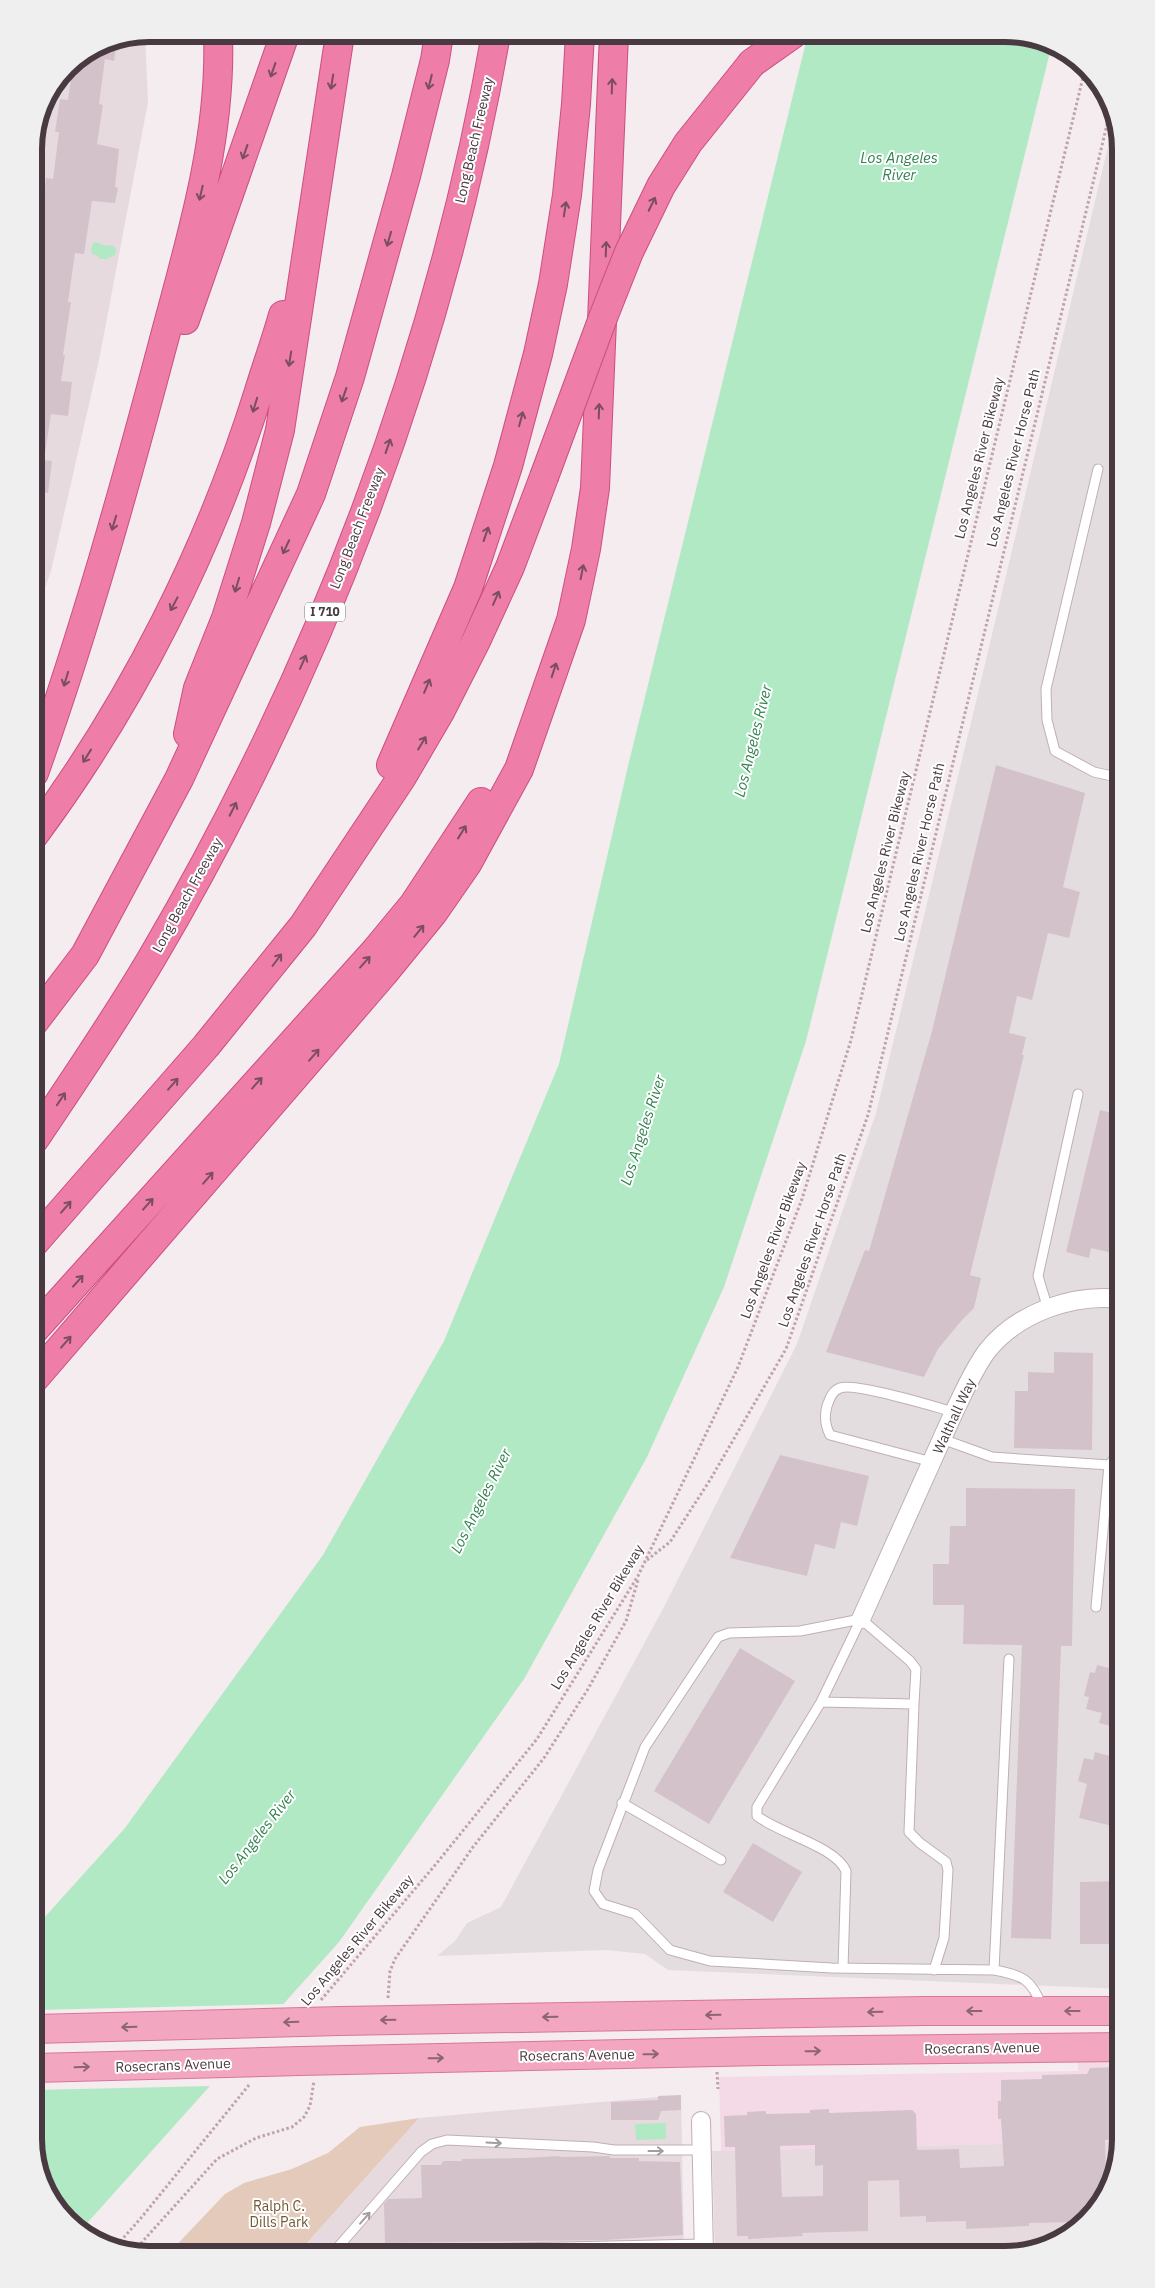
<svg xmlns="http://www.w3.org/2000/svg" width="1155" height="2288" font-family="'IBM Plex Sans',sans-serif">
<rect width="100%" height="100%" fill="#f4ecef"/>
<!-- residential -->
<path fill="#e7dadf" d="M145,35L148,102L99,360L51,571L34,619V142L43,105L68,67L105,42Z
M681,2095L684,2254H297L419,2118Z
M1121,2141L1102,2203L1050,2246L1005,2254H715L712,2151Z"/>
<!-- commercial -->
<path fill="#f3dae6" d="M1121,2059V2141L721,2151L719,2077L1078,2071V2060Z"/>
<!-- industrial -->
<path fill="#e4dde0" d="M1115,117L1121,150V1989L668,1970L645,1954L607,1950L437,1956L455,1941L467,1923L501,1907L664,1607L797,1344L876,1113L975,706Z"/>
<!-- green -->
<path fill="#e3caba" d="M419,2118L297,2254H168L225,2194L244,2183L292,2169L328,2153L360,2127Z"/>
<!-- water -->
<path fill="#b0e9c4" d="M808,34H1013L1051,48L806,1041L724,1287L647,1457L524,1679L339,1942L80,2231L42,2183L34,2139V1929L125,1828L323,1555L444,1341L559,1064L629,762Z
M96,242L103,245L114,246L116,250L115,255L107,259H100L98,256L92,254L91,250L93,243Z
M666,2123V2139L636,2140L635,2124Z"/>
<!-- pier -->
<path fill="#f4ecef" d="M287,2004L213,2086L34,2090V2010Z"/>
<!-- building -->
<path fill="#d4c2ca" fill-rule="evenodd" d="M117,40L114,61L105,59L99,104L103,105L97,144L119,149L115,187L118,188L115,203L92,201L84,254L75,253L68,302H71L63,355H65L61,381L72,382L68,416L51,414L44,460L52,461L48,493L34,491V256H36L46,178L53,179L59,132H55L60,99L68,100L73,64L105,42Z
M996,765L1085,793L1063,887L1080,892L1069,938L1048,933L1032,1000L1017,996L1009,1033L1026,1037L1022,1055H1024L970,1275L981,1278L974,1308L962,1320L938,1349L924,1377L826,1352L865,1250L869,1251L932,1031Z
M1100,1110L1121,1115V1255L1091,1248L1089,1258L1066,1252Z
M1054,1352L1093,1353L1092,1450L1014,1448L1015,1391H1028V1372L1054,1373Z
M780,1455L869,1476L857,1526L841,1522L835,1549L815,1544L807,1576L730,1558Z
M966,1488L1075,1489L1072,1646H1061L1051,1939L1011,1938L1022,1645L963,1644L964,1605H933V1564H949L950,1526H966Z
M740,1648L795,1681L709,1824L654,1791Z
M1097,1665L1121,1671V1729L1099,1723L1102,1713L1086,1709L1089,1697L1084,1696L1090,1672L1095,1673Z
M1095,1752L1121,1759V1828L1079,1818L1087,1784L1078,1781L1084,1758L1093,1760Z
M753,1843L802,1872L773,1922L723,1892Z
M1121,1881V1944H1080V1882Z
M1121,2067V2139L1105,2140L1106,2177H1110L1102,2203L1078,2222L1029,2223V2226L966,2229V2221L926,2222V2216L900,2217L899,2180L868,2181V2231L802,2233L803,2236L748,2239V2236H737L735,2147H725L724,2116L747,2115V2112L766,2111V2114L810,2113V2110L829,2109V2113L912,2110L916,2114L917,2150L959,2149L960,2168L1004,2166L1001,2119H998V2101H1001V2080L1042,2079V2075L1087,2074L1090,2068ZM815,2145V2166L823,2165V2196L782,2197L780,2146Z
M681,2095V2110L661,2111L658,2120H611V2102L658,2100V2096Z
M559,2156L560,2157L610,2156V2158H639V2161L680,2162L683,2235L605,2240L385,2243L384,2204L388,2199L422,2198L421,2165H441L443,2161H462V2159L523,2158Z"/>
<g fill="none" stroke-linecap="round" stroke-linejoin="round">
<defs>
<path id="service" d="M1098,469L1046,689L1047,720L1055,751L1094,772L1121,778
M1048,1309L1038,1276L1078,1094
M942,1439L992,1457L1109,1465L1096,1607
M932,1462L830,1435C825,1425 824,1417 827,1406C830,1398 832,1391 840,1388C854,1382 935,1407 954,1412
M1109,1465L1118,1454L1121,1363
M861,1619L800,1631L729,1633L718,1637L645,1747L598,1870L594,1891L603,1904L635,1914L670,1950L710,1961L832,1968L994,1970C1022,1975 1032,1979 1042,2007
M861,1619L910,1661L916,1669L914,1704
M821,1702L861,1619
M622,1803L721,1860
M843,1968L846,1871C835,1846 780,1834 757,1816V1807L821,1702L914,1704L909,1832L920,1843L946,1862L948,1870L944,1938L934,1970
M994,1970L1009,1659
M338,2248L385,2251L703,2244
M332,2254L421,2152L432,2144L447,2140L593,2147L614,2150H701"/>
<path id="minor" d="M861,1619L954,1412C964,1392 973,1370 987,1351C1017,1313 1073,1293 1121,1299
M701,2121L704,2254"/>
<path id="primary" d="M340,2021L924,2011H1121
M300,2061L765,2051L1121,2047"/>
<path id="motorway" d="M752,63L793,34
M185,320L285,34
M188,734L198,688L226,618L256,523L280,430L340,34
M391,765L468,588L508,466L538,354L553,284L567,195L576,104L580,34
M34,773C84,633 124,490 162,347C189,245 222,140 218,34
M34,835C133,702 210,548 259,391C267,365 276,340 283,315
M34,1022L85,955L179,779L311,494L350,377L406,176L435,60L439,34
M34,1140C75,1079 116,1019 153,956C319,673 440,357 496,34
M34,1243L206,1046L303,926L402,777L440,712L476,641L510,567L544,477
M34,1330L376,950L414,904L481,802
M34,1379L384,973L433,913L467,864L519,769L571,620L586,549L595,488L614,34"/>
</defs>
<!-- service casing -->
<use href="#service" stroke="#bfafb5" stroke-width="11"/>
<!-- minor casing -->
<use href="#minor" stroke="#bfafb5" stroke-width="20"/>
<!-- primary casing -->
<use href="#primary" stroke="#d77798" stroke-width="30"/>
<!-- motorway casing -->
<use href="#motorway" stroke="#cc4e82" stroke-width="30"/>
<!-- path -->
<path stroke="#bfa2ae" stroke-width="3" stroke-dasharray="2.5 2.5" stroke-linecap="butt" d="M647,1560L670,1542L710,1480L786,1349L868,1115L1112,104
M388,1998L390,1971L395,1959L473,1847L544,1758L588,1689L626,1621L638,1580
M321,2000L436,1864L537,1739L638,1576L738,1367L802,1199L851,1040L1085,69
M717,2072L718,2089
M117,2245L141,2218L249,2085
M134,2251L217,2159L256,2138L292,2127L304,2117L310,2106L314,2081"/>
<!-- service -->
<use href="#service" stroke="#fff" stroke-width="9"/>
<!-- minor -->
<use href="#minor" stroke="#fff" stroke-width="18"/>
<!-- primary -->
<use href="#primary" stroke="#f3a6bf" stroke-width="28"/>
<!-- motorway -->
<use href="#motorway" stroke="#ee7da8" stroke-width="28"/>
<defs>
<path id="primary-bridge" d="M34,2029L340,2021
M34,2068L300,2061"/>
<path id="motorway-bridge" d="M544,477L604,315L629,252L661,186L688,143L752,63"/>
</defs>
<!-- primary-bridge casing -->
<use href="#primary-bridge" stroke="#d77798" stroke-width="30" stroke-linecap="butt"/>
<!-- motorway-bridge casing -->
<use href="#motorway-bridge" stroke="#cc4e82" stroke-width="30" stroke-linecap="butt"/>
<!-- primary-bridge -->
<use href="#primary-bridge" stroke="#f3a6bf" stroke-width="28"/>
<!-- motorway-bridge -->
<use href="#motorway-bridge" stroke="#ee7da8" stroke-width="28"/>
</g>
<!-- one-way arrows -->
<defs><path id="oneway-shaft" d="M-6 0H5M1.5-3L5.5 0L1.5 3" fill="none" stroke-width="1.6" stroke-linecap="round" stroke-linejoin="round" transform="scale(1.25)"/></defs>
<g stroke="#7a4e5f">
<use href="#oneway-shaft" transform="translate(273 70) rotate(109)"/>
<use href="#oneway-shaft" transform="translate(332 82) rotate(99)"/>
<use href="#oneway-shaft" transform="translate(430 82) rotate(104)"/>
<use href="#oneway-shaft" transform="translate(612 86) rotate(-88)"/>
<use href="#oneway-shaft" transform="translate(245 152) rotate(109)"/>
<use href="#oneway-shaft" transform="translate(201 193) rotate(103)"/>
<use href="#oneway-shaft" transform="translate(652 204) rotate(-64)"/>
<use href="#oneway-shaft" transform="translate(565 209) rotate(-81)"/>
<use href="#oneway-shaft" transform="translate(389 239) rotate(106)"/>
<use href="#oneway-shaft" transform="translate(606 249) rotate(-88)"/>
<use href="#oneway-shaft" transform="translate(290 359) rotate(99)"/>
<use href="#oneway-shaft" transform="translate(344 395) rotate(109)"/>
<use href="#oneway-shaft" transform="translate(255 405) rotate(107)"/>
<use href="#oneway-shaft" transform="translate(599 411) rotate(-88)"/>
<use href="#oneway-shaft" transform="translate(521 419) rotate(-75)"/>
<use href="#oneway-shaft" transform="translate(388 446) rotate(-71)"/>
<use href="#oneway-shaft" transform="translate(114 523) rotate(107)"/>
<use href="#oneway-shaft" transform="translate(486 534) rotate(-71)"/>
<use href="#oneway-shaft" transform="translate(286 547) rotate(115)"/>
<use href="#oneway-shaft" transform="translate(582 572) rotate(-79)"/>
<use href="#oneway-shaft" transform="translate(237 585) rotate(107)"/>
<use href="#oneway-shaft" transform="translate(496 598) rotate(-66)"/>
<use href="#oneway-shaft" transform="translate(174 604) rotate(118)"/>
<use href="#oneway-shaft" transform="translate(303 662) rotate(-66)"/>
<use href="#oneway-shaft" transform="translate(554 670) rotate(-72)"/>
<use href="#oneway-shaft" transform="translate(66 679) rotate(107)"/>
<use href="#oneway-shaft" transform="translate(427 686) rotate(-67)"/>
<use href="#oneway-shaft" transform="translate(422 743) rotate(-59)"/>
<use href="#oneway-shaft" transform="translate(87 756) rotate(122)"/>
<use href="#oneway-shaft" transform="translate(233 809) rotate(-63)"/>
<use href="#oneway-shaft" transform="translate(462 832) rotate(-58)"/>
<use href="#oneway-shaft" transform="translate(419 931) rotate(-51)"/>
<use href="#oneway-shaft" transform="translate(277 960) rotate(-53)"/>
<use href="#oneway-shaft" transform="translate(365 962) rotate(-48)"/>
<use href="#oneway-shaft" transform="translate(314 1055) rotate(-49)"/>
<use href="#oneway-shaft" transform="translate(257 1083) rotate(-48)"/>
<use href="#oneway-shaft" transform="translate(173 1084) rotate(-49)"/>
<use href="#oneway-shaft" transform="translate(61 1099) rotate(-56)"/>
<use href="#oneway-shaft" transform="translate(208 1178) rotate(-49)"/>
<use href="#oneway-shaft" transform="translate(148 1204) rotate(-48)"/>
<use href="#oneway-shaft" transform="translate(66 1207) rotate(-49)"/>
<use href="#oneway-shaft" transform="translate(78 1281) rotate(-48)"/>
<use href="#oneway-shaft" transform="translate(66 1342) rotate(-49)"/>
</g>
<g stroke="#8c6573">
<use href="#oneway-shaft" transform="translate(974 2011) rotate(-180)"/>
<use href="#oneway-shaft" transform="translate(1072 2011) rotate(180)"/>
<use href="#oneway-shaft" transform="translate(875 2012) rotate(179)"/>
<use href="#oneway-shaft" transform="translate(713 2015) rotate(179)"/>
<use href="#oneway-shaft" transform="translate(550 2017) rotate(179)"/>
<use href="#oneway-shaft" transform="translate(388 2020) rotate(179)"/>
<use href="#oneway-shaft" transform="translate(291 2022) rotate(178)"/>
<use href="#oneway-shaft" transform="translate(129 2027) rotate(178)"/>
<use href="#oneway-shaft" transform="translate(813 2051) rotate(-1)"/>
<use href="#oneway-shaft" transform="translate(651 2054) rotate(-1)"/>
<use href="#oneway-shaft" transform="translate(436 2058) rotate(-1)"/>
<use href="#oneway-shaft" transform="translate(82 2067) rotate(-2)"/>
</g>
<g stroke="#a49ca0">
<use href="#oneway-shaft" transform="translate(494 2143) rotate(3)"/>
<use href="#oneway-shaft" transform="translate(656 2151)"/>
<use href="#oneway-shaft" transform="translate(365 2218) rotate(-49)"/>
</g>
<g text-anchor="middle" stroke-width="4" stroke-linejoin="round" paint-order="stroke">
<!-- shield labels -->
<rect fill="#fff" stroke="#7f7579" stroke-width="1" x="305" y="602.5" width="40" height="19" rx="4"/>
<g font-size="12" font-weight="bold" fill="#483a40">
<text x="325" y="616">I 710</text>
</g>
<!-- street labels -->
<g font-size="14" fill="#483a40" stroke="#fff">
<text transform="translate(474 140) rotate(-77)" y="5">Long Beach Freeway</text>
<text transform="translate(979 458) rotate(-76)" y="5">Los Angeles River Bikeway</text>
<text transform="translate(1013 458) rotate(-76)" y="5">Los Angeles River Horse Path</text>
<text transform="translate(357 528) rotate(-69)" y="5">Long Beach Freeway</text>
<text transform="translate(885 852) rotate(-76)" y="5">Los Angeles River Bikeway</text>
<text transform="translate(919 852) rotate(-77)" y="5">Los Angeles River Horse Path</text>
<text transform="translate(187 895) rotate(-61)" y="5">Long Beach Freeway</text>
<text transform="translate(773 1240) rotate(-70)" y="5">Los Angeles River Bikeway</text>
<text transform="translate(812 1240) rotate(-71)" y="5">Los Angeles River Horse Path</text>
<text transform="translate(954 1416) rotate(-65)" y="5">Walthall Way</text>
<text transform="translate(597 1617) rotate(-59)" y="5">Los Angeles River Bikeway</text>
<text transform="translate(357 1940) rotate(-50)" y="5">Los Angeles River Bikeway</text>
<text transform="translate(982 2048) rotate(-1)" y="5">Rosecrans Avenue</text>
<text transform="translate(577 2055) rotate(-1)" y="5">Rosecrans Avenue</text>
<text transform="translate(173 2065) rotate(-2)" y="5">Rosecrans Avenue</text>
</g>
<!-- park labels -->
<g font-size="14" fill="#735833" stroke="#fff">
<text x="279" y="2211">Ralph C.<tspan x="279" dy="16">Dills Park</tspan></text>
</g>
<!-- water labels -->
<g font-size="15" font-style="italic" fill="#348251" stroke="#fff">
<text x="899" y="163">Los Angeles<tspan x="899" dy="17">River</tspan></text>
<text transform="translate(753 741) rotate(-76)" y="5">Los Angeles River</text>
<text transform="translate(643 1130) rotate(-72)" y="5">Los Angeles River</text>
<text transform="translate(481 1501) rotate(-63)" y="5">Los Angeles River</text>
<text transform="translate(257 1837) rotate(-52)" y="5">Los Angeles River</text>
</g>
</g>
<!-- crop -->
<path d="M0 0H1155V2288H0ZM149 42H1005A107 107 0 0 1 1112 149V2139A107 107 0 0 1 1005 2246H149A107 107 0 0 1 42 2139V149A107 107 0 0 1 149 42Z" fill="#f0eff0" fill-rule="evenodd"/>
<path fill="none" stroke="#483a40" stroke-width="6" d="M149 42H1005A107 107 0 0 1 1112 149V2139A107 107 0 0 1 1005 2246H149A107 107 0 0 1 42 2139V149A107 107 0 0 1 149 42Z"/>
</svg>
